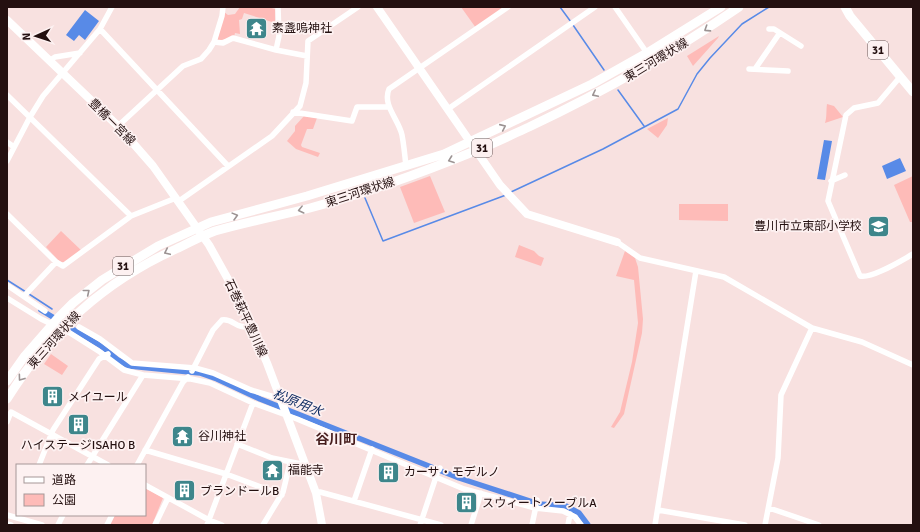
<svg xmlns="http://www.w3.org/2000/svg" width="920" height="532" font-family="Signika,'Noto Sans JP',sans-serif">
<rect width="100%" height="100%" fill="#f8e1e0"/>
<!-- green -->
<path fill="#febbb8" d="M240,7H268L275,9V23L244,13L242,19L239,20L240,34L235,33L234,37L217,41L224,12L228,15L235,14Z
M461,7H505L476,28Z
M719,36L718,38L693,66L687,56Z
M827,104L834,106L843,117L825,123C827,117 826,111 827,104Z
M304,116L317,118L313,129H307L301,145L302,147L320,153L318,157L296,149L287,141L295,131V126Z
M668,118L667,125L658,138L647,129Z
M430,176L445,212L414,223L400,187Z
M913,176V222H910L894,185Z
M679,204H728V221L679,220Z
M61,231L82,251L65,263L60,262L46,247Z
M519,245L534,251L539,256L544,258L541,266L515,257Z
M625,251L635,258L638,267L643,319L642,333L624,414L614,428L611,427L620,412L632,362L638,323L634,280L616,276Z
M51,354L68,366L62,375L44,364Z
M145,488L163,498L152,525H110L115,515H145Z"/>
<!-- water -->
<path fill="#588ae7" d="M85,10L99,21L85,40L79,35L74,41L66,35Z
M824,140L832,141L825,180L817,179Z
M900,158L906,171L887,179L882,166Z"/>
<g fill="none" stroke-linecap="round" stroke-linejoin="round">
<!-- stream -->
<path stroke="#588ae7" stroke-width="1.5" d="M560,7L571,22
M573,25L604,70
M618,90L644,126
M511,192L603,149L678,109L697,74L710,58L742,24L769,7
M365,198L383,241L506,195
M7,280L26,292
M29,294L52,309"/>
<!-- canal -->
<path stroke="#588ae7" stroke-width="5.5" d="M41,310L101,346L118,360L129,366L200,373L217,379L260,399L459,478L539,504L566,506L579,513L588,525"/>
<!-- minor -->
<path stroke="#fff" stroke-width="5.5" d="M615,7L647,53
M100,29L228,166
M769,29H774L801,46
M214,42L223,43L233,38L276,50L307,56
M276,50L279,36L278,7
M49,61L55,57L80,53
M749,69L788,71
M755,69L779,34
M900,77L878,103L854,108L846,115L828,201L860,276C872,279 902,260 913,254
M7,95L131,216
M448,109L595,7
M293,112L352,121L357,107H388
M118,126L183,66L201,59L209,50L214,42L222,16L223,7
M7,142L14,147
M7,161L30,117L43,96L100,29L112,7
M406,167C405,156 404,146 402,135C399,120 382,105 389,89L508,7
M831,181L845,175
M179,201L272,136L300,106L306,83L308,41L358,7
M7,214L56,262L63,266L131,216L176,198
M617,242L640,258L724,277L812,328L862,342L913,365
M7,285L45,311
M24,296L56,262
M7,298L41,319L70,333L100,352L124,370L143,375L191,379L210,383L253,403L297,419L464,489L535,508L563,511L575,517L581,525
M79,327L100,339L132,363L195,368L213,373L251,390L281,399
M192,371L213,330L222,320C234,318 235,330 252,326
M7,422L11,412L108,465
M237,444L272,458L306,465
M145,450L226,474L282,495
M39,465L53,430L99,359L108,354
M87,465L143,375
M137,465L183,382L188,377
M439,470L440,468
M145,485L209,520L222,525
M316,493L320,492L441,525
M354,501L372,449
M537,501V500
M769,508L819,525
M658,510L745,525
M7,515L42,525
M7,524L11,525
M58,525L63,515
M107,525L112,515
M155,525L168,498
M207,525L253,403
M263,525L283,492L290,463
M420,525L437,474
M471,525L481,493
M532,525L536,506
M568,525L570,514
M655,525L696,271
M765,525L778,458L781,395L812,328"/>
<!-- secondary -->
<path stroke="#fff" stroke-width="8" d="M377,7L500,185L527,214L617,242
M7,20L118,126L153,166L209,245L239,299L267,363L316,493L322,525"/>
<!-- primary -->
<path stroke="#fff" stroke-width="9" d="M845,7L850,16L913,92
M7,381L24,357L58,318L73,303L102,280L158,246L211,222L307,196L444,154L592,84L647,53L721,7
M7,399C48,333 105,281 176,249C189,243 201,236 215,231C246,222 278,216 310,208C366,193 421,173 475,151C493,144 511,135 529,127C603,92 672,53 739,7"/>
</g>
<!-- one-way arrows -->
<defs><path id="oneway-chevron" d="M-2-3.5L2.5 0L-2 3.5" fill="none" stroke-width="1.6" stroke-linecap="round" stroke-linejoin="round"/></defs>
<g stroke="#9c9393">
<use href="#oneway-chevron" transform="translate(707 29) rotate(147)"/>
<use href="#oneway-chevron" transform="translate(595 94) rotate(153)"/>
<use href="#oneway-chevron" transform="translate(503 127) rotate(-24)"/>
<use href="#oneway-chevron" transform="translate(451 160) rotate(160)"/>
<use href="#oneway-chevron" transform="translate(301 210) rotate(166)"/>
<use href="#oneway-chevron" transform="translate(235 216) rotate(-15)"/>
<use href="#oneway-chevron" transform="translate(167 252) rotate(155)"/>
<use href="#oneway-chevron" transform="translate(87 292) rotate(-39)"/>
<use href="#oneway-chevron" transform="translate(21 378) rotate(126)"/>
</g>
<!-- icons -->
<defs>
<symbol id="temple-square" viewBox="-11 -11 22 22"><rect x="-9" y="-9" width="18" height="18" rx="4" fill="#3e868b" stroke="#fdf1f1"/><path d="M0-6L5-2H3V0L6.5 2.5H4V6H1.5V3h-3V6H-4V2.5H-6.5L-3 0V-2H-5Z" fill="#fff"/></symbol>
<symbol id="school-square" viewBox="-11 -11 22 22"><rect x="-9" y="-9" width="18" height="18" rx="4" fill="#3e868b" stroke="#fdf1f1"/><path d="M0-5L7-2L0 1L-7-2ZM-4 1L0 2.5L4 1V4Q0 6-4 4Z" fill="#fff"/></symbol>
<symbol id="building-square" viewBox="-11 -11 22 22"><rect x="-9" y="-9" width="18" height="18" rx="4" fill="#3e868b" stroke="#fdf1f1"/><path d="M-4-6H4V6H1V3H-1V6H-4ZM-2.5-4.3h1.7v1.8h-1.7ZM.8-4.3h1.7v1.8H.8ZM-2.5-1h1.7V.8h-1.7ZM.8-1h1.7V.8H.8Z" fill="#fff"/></symbol>
</defs>
<g fill-rule="evenodd">
<use href="#temple-square" x="244" y="16" width="25" height="25"/>
<use href="#school-square" x="866" y="214" width="25" height="25"/>
<use href="#building-square" x="40" y="384" width="25" height="25"/>
<use href="#building-square" x="66" y="412" width="25" height="25"/>
<use href="#temple-square" x="170" y="424" width="25" height="25"/>
<use href="#temple-square" x="260" y="458" width="25" height="25"/>
<use href="#building-square" x="376" y="460" width="25" height="25"/>
<use href="#building-square" x="172" y="478" width="25" height="25"/>
<use href="#building-square" x="454" y="490" width="25" height="25"/>
</g>
<g text-anchor="middle" stroke-width="3.5" stroke-linejoin="round" paint-order="stroke">
<!-- shield labels -->
<g fill="#fdf1f1" stroke="#655454" stroke-width="1">
<rect x="868" y="41" width="20" height="18" rx="3"/>
<rect x="472" y="139" width="20" height="18" rx="3"/>
<rect x="113" y="257" width="20" height="18" rx="3"/>
</g>
<g font-size="11" font-weight="bold" fill="#241010">
<text x="878" y="54">31</text>
<text x="482" y="152">31</text>
<text x="123" y="270">31</text>
</g>
<!-- poi labels -->
<g font-size="12" fill="#241010" stroke="#fdf1f1" text-anchor="start">
<text x="272" y="32">素盞嗚神社</text>
<text x="862" y="230" text-anchor="end">豊川市立東部小学校</text>
<text x="68" y="401">メイユール</text>
<text x="198" y="440">谷川神社</text>
<text x="78" y="449" text-anchor="middle">ハイステージISAHO B</text>
<text x="288" y="474">福能寺</text>
<text x="404" y="476">カーサ・モデルノ</text>
<text x="200" y="495">ブランドールB</text>
<text x="482" y="507">スウィートノーブルA</text>
</g>
<!-- street labels -->
<g font-size="12" fill="#241010" stroke="#fdf1f1">
<text transform="translate(656 60) rotate(-31)" y="4">東三河環状線</text>
<text transform="translate(112 122) rotate(45)" y="4">豊橋一宮線</text>
<text transform="translate(360 192) rotate(-18)" y="4">東三河環状線</text>
<text transform="translate(246 318) rotate(65)" y="4">石巻萩平豊川線</text>
<text transform="translate(54 340) rotate(-48)" y="4">東三河環状線</text>
</g>
<!-- water labels -->
<g font-size="13" font-style="italic" fill="#07255e" stroke="#fdf1f1">
<text transform="translate(298 402) rotate(22)" y="5">松原用水</text>
</g>
<!-- quarter labels -->
<g font-size="14" font-weight="bold" fill="#451c1c" stroke="#fdf1f1">
<text x="336" y="444">谷川町</text>
</g>
</g>
<!-- border -->
<rect width="920" height="532" fill="none" stroke="#241010" stroke-width="16"/>
<!-- legend -->
<rect x="16" y="464" width="130" height="52" fill="#fdf1f1" stroke="#a69797"/>
<rect x="24" y="477" width="20" height="6" fill="#ffffff" stroke="#a69797"/>
<text x="52" y="484" font-size="12" fill="#241010">道路</text>
<rect x="24" y="494" width="20" height="12" fill="#febbb8" stroke="#a69797"/>
<text x="52" y="504" font-size="12" fill="#241010">公園</text>
<!-- north arrow -->
<g transform="translate(36 36) rotate(267)" stroke="#fdf1f1" stroke-width="3" paint-order="stroke">
<path d="M0-3L7 15L0 10L-7 15Z" fill="#241010"/>
<text y="-6" font-size="11" font-weight="bold" text-anchor="middle" fill="#241010">N</text>
</g>
</svg>
